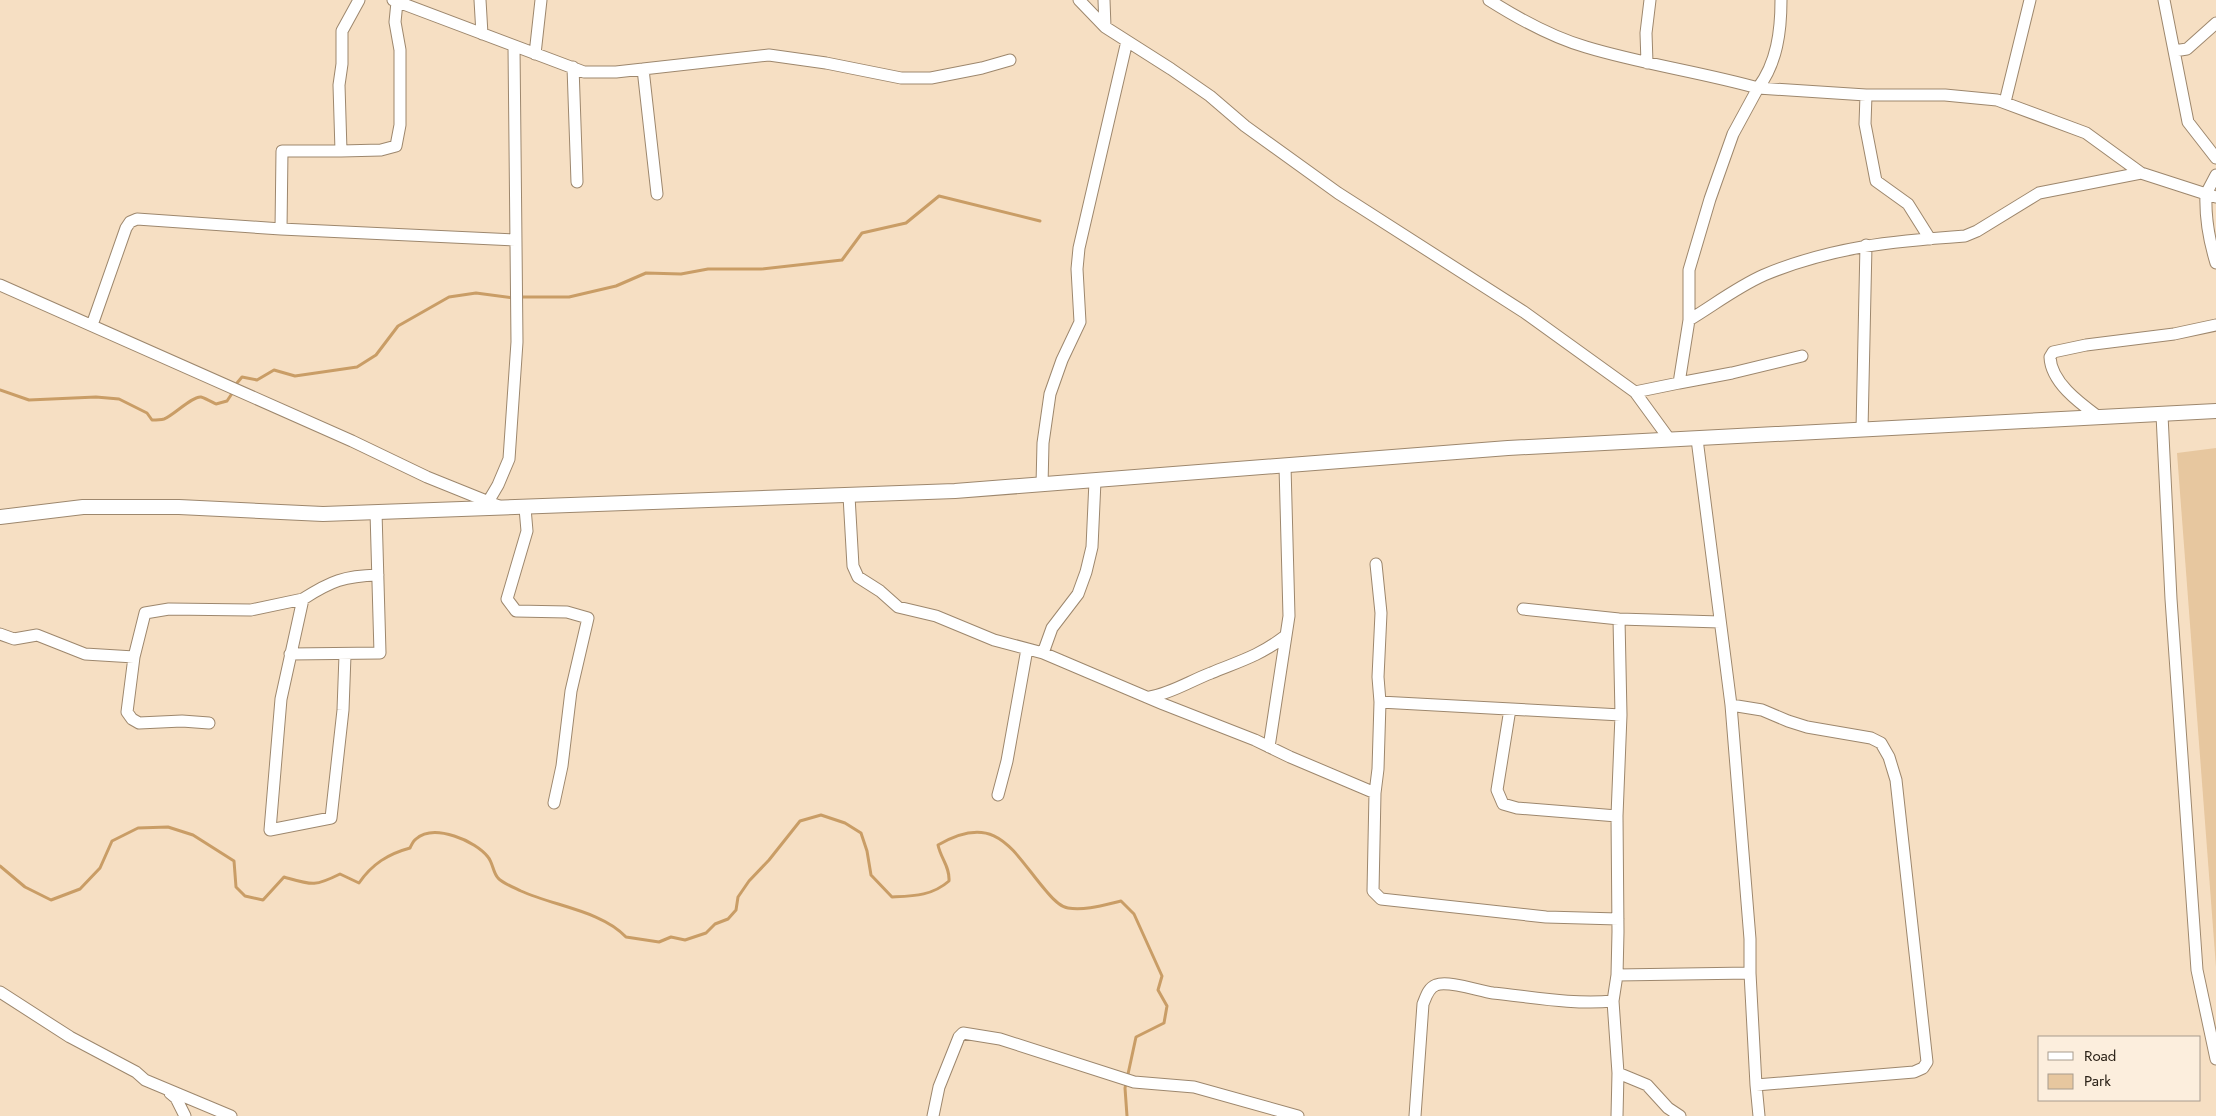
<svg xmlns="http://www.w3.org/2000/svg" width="2216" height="1116" font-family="Jost,sans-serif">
<rect width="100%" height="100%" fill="#f6dfc3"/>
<!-- green -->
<path fill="#e7c79f" d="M2216,448V967L2177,453Z"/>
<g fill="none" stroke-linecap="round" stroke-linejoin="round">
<!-- stream -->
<path stroke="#c99d66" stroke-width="3" d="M522,297H569L616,286L646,273L681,274L708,269H761L842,260L862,233L906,223L939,196L1040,221
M237,383L242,377L257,380L274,370L295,376L357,367L376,355L398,326L449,297L476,293L514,298
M0,390L29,400L96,397L119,399L147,413L152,420C156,420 160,420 164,419C173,416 192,396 201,397C205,398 212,402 216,404L227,401L233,392
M0,866L25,887L51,900L80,889L100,868L112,841L138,828L168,827L193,835L234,861L236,887L245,896L263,900L284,877C312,885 314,887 340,874L359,883C372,864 388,854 410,848C411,846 413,841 416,839C434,823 476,841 488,857C493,863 493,873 498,878C502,883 515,888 521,891C554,906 602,911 626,937L659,942L671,937L685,940L706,933L715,924L728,919L736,910L738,897L749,881L769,860L800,821L821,815L845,823L861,833L867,851L871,875L892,897C913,896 932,896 949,881C950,867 941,859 938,845C998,810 1013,853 1047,892C1052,898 1060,907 1068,908C1084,911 1104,905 1121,901L1134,914L1162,976L1158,990L1167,1006L1164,1023L1136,1037L1125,1088L1127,1116"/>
<defs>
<path id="minor" d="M359,0L342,31V64L339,85L341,151L381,150L396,146L400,125V50L395,22L397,2
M393,0L584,72H616L769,55L826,63L901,78H931L982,68L1010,60
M480,0L482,34
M1079,0L1105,27L1171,69L1210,96L1245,126L1338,193L1524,312L1635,392L1670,440
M1104,0L1105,27
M1489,0C1519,19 1551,37 1586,47C1642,64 1701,72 1758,88L1733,134L1710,199L1689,270V320L1679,383L1635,392
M2164,0L2188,122L2216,158
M2174,51L2187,49L2216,23
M535,54L541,0
M1647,63L1646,33L1650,0
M573,67L577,182
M643,69L657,194
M1866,95L1865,124L1876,181L1908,204L1930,239
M2005,102L2030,0
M2141,173L2206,194L2216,175
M2216,197L2206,194C2205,218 2209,240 2216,263
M281,229L282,151H341
M0,285L352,441L427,477L499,506
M1689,320C1714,305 1737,287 1764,275C1831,247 1893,241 1965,236L1977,231L2039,193L2141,173L2086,133L1997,100L1945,95H1866L1758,88C1777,63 1781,31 1781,0
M92,325L126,228L130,222L137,219L281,229L515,240
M1679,383L1732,373L1802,356
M2162,415L2171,599L2197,970L2216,1059
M2100,418C2081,404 2051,383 2050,357L2053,352L2086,345L2174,334L2216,325
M1862,430L1866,245
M1697,439L1731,705L1750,939V973L1756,1085L1914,1072L1923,1068L1927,1062L1896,780L1889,757L1881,743L1871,738L1807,727L1788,721L1762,710L1731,705
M1042,485L1043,443L1050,394L1062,360L1080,322L1077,269L1079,248L1127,41
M849,496L853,566L858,577L880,591L898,607L936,616L994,640L1043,653L1163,704L1255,740L1290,757L1375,793L1378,769L1380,702L1378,677L1381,613L1376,564
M488,502L498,485L509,459L517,342L514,47
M525,508L527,531L507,599L516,611L567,612L588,618L571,691L562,766L554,803
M1523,609L1619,619L1720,622
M0,634L14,639L37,635L85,654L134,657
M1043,653L1052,628L1078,594L1086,572L1092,547L1095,481
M290,654L380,653L376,512
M345,655L343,710L331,818L270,830L281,699L303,599C331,581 344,576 378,575
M1150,697C1172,693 1190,681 1211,673C1240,661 1259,656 1284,637
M1380,702L1621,715
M1510,709L1497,790L1503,804L1517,808L1617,816
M209,723L182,721L139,723L132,719L127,712L134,657L145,613L169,609L251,610L303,599
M1269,747L1289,616L1285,466
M1375,793L1373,891L1381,899L1546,917L1618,919
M998,795L1007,761L1027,649
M1617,975L1750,973
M0,992L70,1037L136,1072L145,1080L231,1116
M1618,1073L1647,1085L1668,1108L1680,1116
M1756,1085L1759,1116
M170,1093L176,1098L185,1116
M933,1116L939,1087L959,1037L963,1033L1000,1039L1134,1082L1194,1087L1298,1116
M1415,1116L1423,1004C1426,997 1428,988 1436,985C1448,980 1479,991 1493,993C1532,997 1574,1005 1613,1001
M1617,1116L1618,1073L1613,1001L1617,975L1618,932L1617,816L1621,715L1619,619"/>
<path id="major" d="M0,517L83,507H179L323,514L955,491L1508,448L2216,411"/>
</defs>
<!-- minor casing -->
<use href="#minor" stroke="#9d876d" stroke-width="13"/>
<!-- major casing -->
<use href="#major" stroke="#9d876d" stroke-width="16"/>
<!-- minor -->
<use href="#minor" stroke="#fff" stroke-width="11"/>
<!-- major -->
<use href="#major" stroke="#fff" stroke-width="14"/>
</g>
<!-- legend -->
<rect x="2038" y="1036" width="162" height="65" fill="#fceedd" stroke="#a89c8e"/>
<rect x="2048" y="1052" width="25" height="8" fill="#ffffff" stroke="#a89c8e"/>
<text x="2084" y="1061" font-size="15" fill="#2a2117">Road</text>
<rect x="2048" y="1074" width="25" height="15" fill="#e7c79f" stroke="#a89c8e"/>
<text x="2084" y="1086" font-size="15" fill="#2a2117">Park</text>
</svg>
